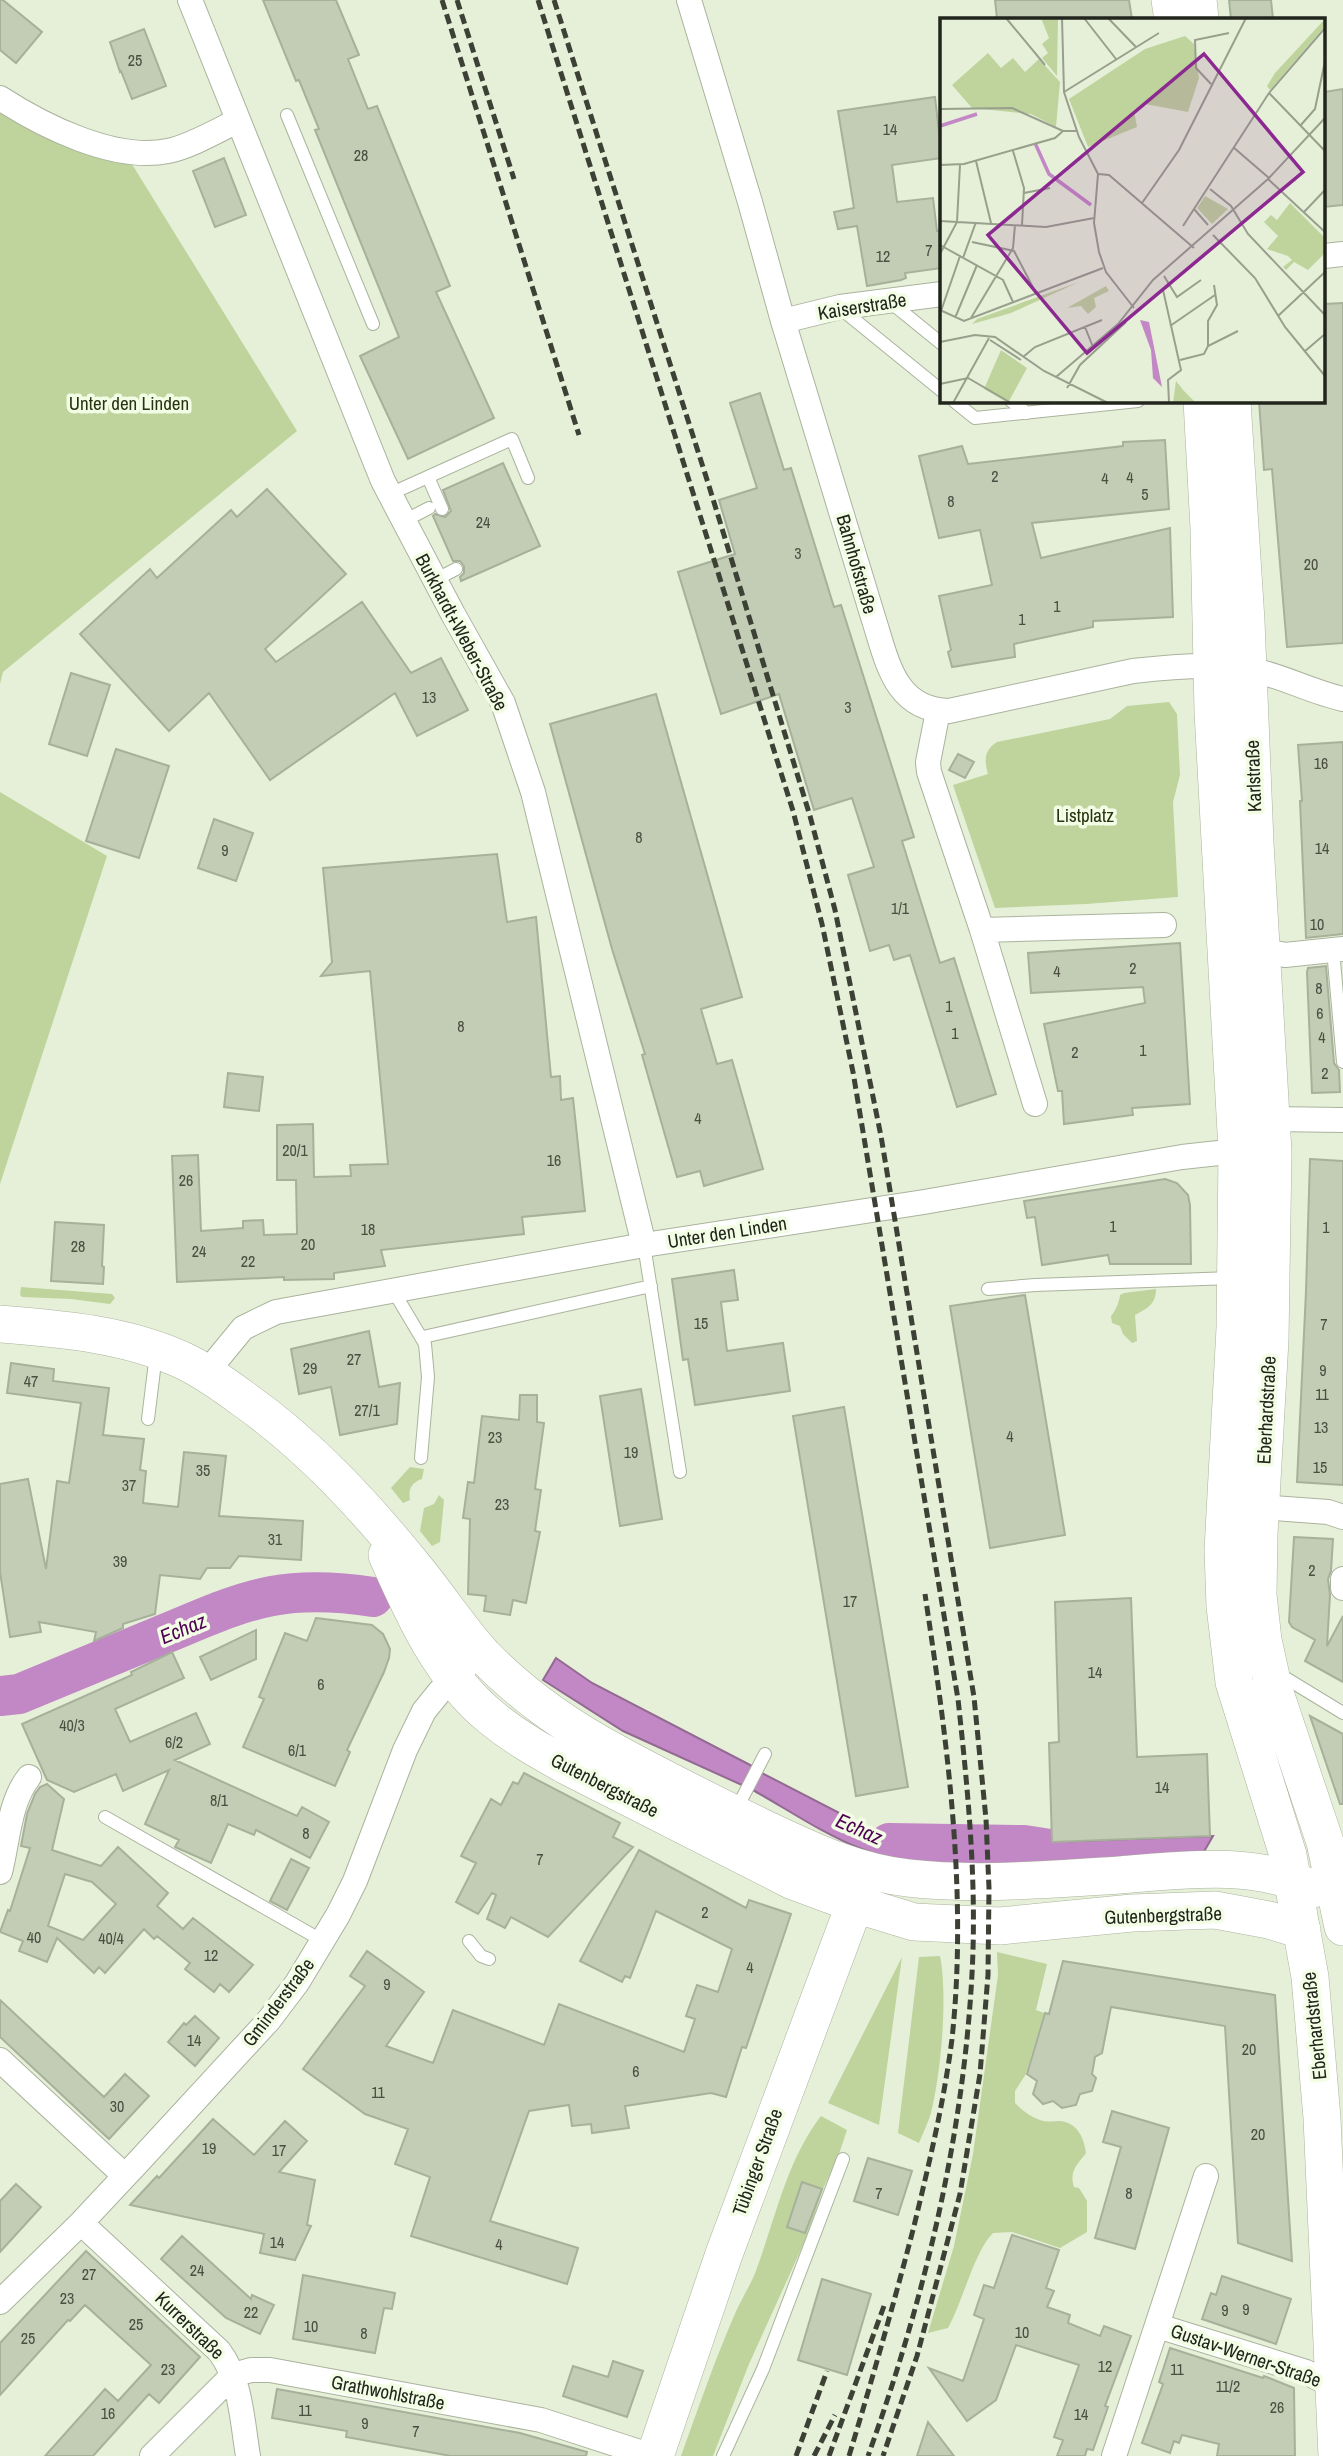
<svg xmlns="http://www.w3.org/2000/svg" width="1343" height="2456" font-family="'Archivo Narrow',sans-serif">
<rect width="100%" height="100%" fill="#e6f0d8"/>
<!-- green -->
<path fill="#bed49c" d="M0,100L130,161L297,431L3,672L0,684Z
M1169,702L1177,714L1180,775L1173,802L1178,897L1086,904L995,908L953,785L988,774C984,760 984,750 997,742L1110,719L1127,706Z
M0,792L107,856L0,1184Z
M21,1287L112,1294L115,1298L110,1304L71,1299L22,1297L20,1295Z
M1156,1289C1156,1304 1148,1308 1135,1315L1137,1341L1132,1343L1123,1334L1120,1326L1112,1323L1111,1316C1115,1312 1120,1300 1120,1295L1124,1293Z
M410,1467L424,1469L422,1479C412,1482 408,1489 410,1500L403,1503L391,1488Z
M439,1495L444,1500L440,1542L432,1546L420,1531L424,1508L434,1504Z
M997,1952L1047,1964L1036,2010L1044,2013L1026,2074L1015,2091V2103C1024,2112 1031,2117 1043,2121C1049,2122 1054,2121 1060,2121C1078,2123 1084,2138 1086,2153C1077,2165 1069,2171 1074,2187L1079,2188L1087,2201V2232L1060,2248L1012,2232L993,2233C974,2252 963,2301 948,2328L928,2333L954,2246L973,2154L998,1975Z
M940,1956C948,1997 941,2072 931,2113C928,2123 923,2133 919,2143L898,2133L919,1957Z
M902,1957L879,2125L828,2103Z
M821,2116L847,2130L838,2157L823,2189L808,2234L749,2364L713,2456H681C698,2409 714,2362 734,2316C741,2299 751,2285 757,2268C776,2216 787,2160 821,2116Z"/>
<!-- water -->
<path fill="#c287c5" stroke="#926a92" stroke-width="2" d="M556,1658L592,1683L754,1767L744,1786L623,1731L543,1680Z
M760,1772L876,1832L910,1836L944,1835V1860C874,1872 809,1821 751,1789Z
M1048,1831L1052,1842L1213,1836L1202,1855L1060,1861H996L995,1834Z"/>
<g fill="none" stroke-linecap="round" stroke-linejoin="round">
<!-- river -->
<path stroke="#c287c5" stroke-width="40" d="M0,1696L19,1694C66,1675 114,1655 162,1635C197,1621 234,1603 272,1596C305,1590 340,1592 373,1597
M889,1843L1024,1845L1050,1849"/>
</g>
<!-- building -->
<path fill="#c3ccb5" stroke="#a7b09a" stroke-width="2" fill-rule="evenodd" d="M0,0H3L42,32L16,63L0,50Z
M263,0H336L359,55L348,59L368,109L377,106L450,286L436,292L494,418L408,459L360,356L399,337L315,130L319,129L299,80L296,81Z
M995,0H1129L1132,19H997Z
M1229,0H1271L1273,19H1231Z
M144,29L166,86L132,99L121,71L120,72L110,42Z
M1343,89V205L1324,207V92Z
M935,97L942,158L892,165L897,202L933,198L937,231H942V268L905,273L906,278L901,280L867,286L857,226L838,229L834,212L854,208L838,111Z
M224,158L246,215L215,227L193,171Z
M1343,303V643L1287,647L1272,469L1264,470L1259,401H1324V304Z
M760,393L784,470L791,468L834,607L841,605L914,837L902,841L940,963L954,958L996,1094L957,1107L910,955L894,960L889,945L870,951L848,875L874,867L852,798L814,810L779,694L721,714L678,572L735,554L719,500L757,488L730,403Z
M1165,440L1169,509L1032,523L1041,558L1170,528L1173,617L1093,621V627L1014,644L1015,657L952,667L948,652L951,650L939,596L992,585L980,530L939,538L919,456L962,446L968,464L1123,446V442Z
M503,463L540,546L461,581L460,577L464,573V566L460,561H453L433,516L435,514L445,517L451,511L443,490Z
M267,489L346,574L265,649L276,662L362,602L411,673L441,658L468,710L417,736L395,693L270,780L209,693L169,731L80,634L150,569L157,578L231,510L237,517Z
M71,673L110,685L87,756L49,744Z
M656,694L742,997L701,1009L717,1064L732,1060L763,1169L704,1186L700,1171L677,1177L642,1055L645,1054L612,949L550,724Z
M1343,742V934L1306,938L1300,801H1302L1298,745Z
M116,749L169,766L139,858L86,841Z
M958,754L974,762L965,778L949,770Z
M214,819L253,833L236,881L198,868Z
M497,854L507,922L536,917L551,1077L560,1076L561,1100L573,1098L585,1211L522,1217L524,1234L381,1250L385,1266L334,1273V1279L284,1280V1277L177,1282L172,1156L198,1155L201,1231L243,1228V1221L263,1220L264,1235L297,1234L296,1180H277V1125L313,1124L314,1177L351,1176L350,1165L388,1164L370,971L321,976L332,962L323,868Z
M1180,943L1190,1104L1132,1108L1133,1115L1064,1124L1062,1091H1058L1044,1024L1145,1003L1143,987L1031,993L1028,953Z
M1326,966L1334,1063L1339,1070L1340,1092L1312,1093L1307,972L1308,968Z
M228,1073L263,1077L259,1111L224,1107Z
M1310,1159L1343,1161V1485L1297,1482L1306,1291Z
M1165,1179L1177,1183L1188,1195L1190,1205L1191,1264H1110L1108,1255L1042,1265L1035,1217L1027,1218L1024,1201Z
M55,1222L104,1225L102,1266L104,1267L103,1284L51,1281Z
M734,1270L738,1300L721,1302L727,1351L783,1343L790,1391L695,1405L688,1359L683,1360L672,1279Z
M1025,1295L1065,1535L990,1548L950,1306Z
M369,1331L379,1387L400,1383L397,1424L340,1435L331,1387L299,1394L291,1349Z
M11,1363L54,1369L53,1381L109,1388L103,1435L144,1439L140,1470L146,1471L143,1503L178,1507L184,1452L226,1456L219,1516L303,1521L301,1560L239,1556L230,1568H207L200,1579L160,1575L155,1614L123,1624V1628L94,1641L96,1632L39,1622L41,1632L10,1637L0,1572V1484L28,1479L46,1569L57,1481L69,1483L81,1403L7,1393Z
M641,1389L662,1519L620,1526L600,1396Z
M520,1395H537V1422L544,1423L535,1489L541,1490L535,1531L540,1532L526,1603L513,1600L510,1615L484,1611L486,1596L468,1594L470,1519L463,1518L468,1482L474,1483L482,1416L519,1420Z
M844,1407L908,1787L856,1796L793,1416Z
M1294,1537L1333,1539L1331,1571L1328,1579L1330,1595L1327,1646L1343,1616V1682L1305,1661L1315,1640L1292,1627L1289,1622Z
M1131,1598L1137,1757L1207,1754L1210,1836L1052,1842L1049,1743L1059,1742L1055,1602Z
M316,1618L372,1625L383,1634L390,1649L389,1658L384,1672L347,1750L350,1752L335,1786L243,1747L264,1699L259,1697L285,1633L307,1641Z
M256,1630V1659L211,1680L200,1657Z
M172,1652L184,1678L115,1709L130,1742L196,1713L210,1744L175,1760L297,1816L302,1807L329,1822L310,1858L256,1830L254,1835L228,1824L211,1863L175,1847L179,1840L145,1824L169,1770L123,1791L116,1774L74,1792L47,1780L22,1724L132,1675L131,1672Z
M1310,1716L1343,1734V1804H1340Z
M524,1773L620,1823L613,1837L633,1847L548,1937L511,1917L505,1928L487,1919L496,1895L492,1893L478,1914L456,1902L476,1863L461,1856L491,1799L501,1805L513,1782L518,1784Z
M47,1784L64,1799L52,1850L101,1866L118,1847L168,1893L157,1906L183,1929L193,1918L253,1965L229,1992L220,1984L214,1992L185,1969L190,1963L157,1936L154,1939L144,1929L105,1973L99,1967L94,1973L57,1938L47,1962L19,1951L23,1941L0,1932L8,1910L10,1911L30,1848L21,1846L27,1814L35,1794L40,1787ZM65,1874L92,1882L116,1904L83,1940L48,1926Z
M639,1850L746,1908L749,1900L791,1914L746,2048L742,2047L726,2097L711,2093L625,2106L629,2128L592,2133L591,2124L572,2126L569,2105L529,2111L490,2221L578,2248L567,2284L411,2236L430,2177L395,2164L408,2129L365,2114L303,2069L365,1986L350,1976L367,1951L424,1992L386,2046L433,2063L453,2010L544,2045L559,2004L684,2052L695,2019L686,2016L697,1985L718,1992L732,1949L656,1911L630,1978L625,1976L622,1982L580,1961Z
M291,1859L309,1868L287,1910L270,1901Z
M1063,1961L1275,1995L1292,2261L1238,2243L1225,2026L1111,2007L1102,2053L1095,2057L1092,2074L1096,2078L1092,2091L1080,2094L1076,2105L1062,2108L1053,2101L1043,2104L1033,2094L1037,2081L1027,2074L1045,2013L1049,2014Z
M0,2000L104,2097L125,2074L149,2096L109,2139L0,2037Z
M195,2016L219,2038L195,2066L168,2042L184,2023L186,2025Z
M1112,2111L1169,2128L1135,2249L1095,2238L1121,2147L1103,2142Z
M213,2119L254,2155L285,2121L307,2141L279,2172L315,2180L307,2225L311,2226L295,2260L260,2253L264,2234L130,2205L157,2176L159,2178Z
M868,2158L912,2171L898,2215L854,2201Z
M802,2182L822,2189L805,2233L787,2227Z
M16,2184L41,2207L0,2252V2201Z
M1012,2235L1059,2250L1046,2288L1054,2291L1047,2307L1070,2315L1068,2323L1100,2336L1104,2326L1131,2336L1105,2406L1108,2407L1093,2450L1087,2449L1085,2456H1057L1063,2440L1054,2437L1079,2365L1016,2345L996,2400L967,2421L929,2368L963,2381L984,2319L974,2315L984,2285L994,2288Z
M182,2236L251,2299L252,2295L274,2305L260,2334L226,2318L161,2259Z
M86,2251L200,2357L159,2403L149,2394L93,2456H45L105,2389L118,2401L151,2365L85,2305L70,2321L68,2320L0,2395V2343Z
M303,2275L395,2293L392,2309L384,2308L375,2353L293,2339Z
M1222,2276L1291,2299L1276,2344L1202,2319L1211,2293L1216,2295Z
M822,2279L871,2294L847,2375L798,2360Z
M1170,2348L1263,2378L1264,2376L1294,2388L1295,2456H1217L1219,2444L1182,2435L1179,2443L1174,2441L1170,2453L1142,2443L1163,2384L1159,2382Z
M613,2361L643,2371L627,2417L563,2396L573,2366L608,2377Z
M277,2389L520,2433L587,2452L586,2456H451L346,2437L347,2431L272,2418Z
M928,2422L954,2456H917Z"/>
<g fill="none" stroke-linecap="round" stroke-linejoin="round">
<defs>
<path id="lane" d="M287,115L373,324
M889,301L942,344
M840,308L942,391
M954,401L975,418L1138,401
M1011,401L1027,413
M428,477L442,509
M390,494L512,439L528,478
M404,521L429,508
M435,580L456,569
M1333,950L1343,1062
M644,1245L680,1472
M988,1289L1035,1285L1232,1278
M394,1292L425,1344L428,1377L421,1458
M423,1337L651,1286
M148,1419L156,1354
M1279,1674L1343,1713
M736,1810L765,1754
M105,1817L323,1941
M469,1941L481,1956L489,1959
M723,2456L763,2369L843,2159"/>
<path id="street" d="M190,0L383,481L453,614L503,703L533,792L644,1245
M689,0L750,202L783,321L873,617C887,660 894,710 949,711L1133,671C1167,667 1216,663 1248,669C1281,675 1311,692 1343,699
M0,98C43,126 115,162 168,151C189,147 217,131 237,121
M1324,256L1343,254
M783,321L840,307L942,294
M938,711L928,762L929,772L982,930L1035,1104
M982,930L1164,925
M1262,950L1285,955L1343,949
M1271,1119L1343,1120
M206,1373L243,1328L276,1312L644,1245L924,1202L1182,1157L1237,1151
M1261,1507L1328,1512L1343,1517
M1343,1579V1588
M0,1872C8,1841 9,1802 29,1777
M0,2060L125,2176
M81,2223L219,2351C241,2380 242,2420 248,2456
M0,2302L81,2223L141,2159L269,2020L297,1983L338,1915L355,1881L405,1750L424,1711L441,1690L465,1668
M1158,2326L1306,2372L1333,2386
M152,2456L233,2375L251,2370H270L541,2420L652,2456
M1114,2456L1206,2176"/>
<path id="secondary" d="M1170,0L1173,19
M1198,0L1200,19
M1202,401L1209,528L1213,712L1237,1151L1235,1328L1223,1550L1225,1606L1234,1682L1288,1855L1310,1977L1322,2118L1337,2456
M1232,401L1246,621L1255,843L1273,1152L1270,1340L1259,1534L1258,1595L1263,1640L1274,1690L1325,1842L1343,1927
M0,1324C62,1329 127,1334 184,1361C205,1371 223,1384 242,1398C310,1446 366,1507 419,1573C441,1600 460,1630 484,1656C523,1696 569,1728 618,1754C664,1779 712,1803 759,1826C808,1849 854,1872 908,1878C979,1886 1049,1879 1120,1875C1184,1870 1254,1860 1313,1889
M387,1555C413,1614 441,1677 492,1718C515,1737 540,1751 565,1765L793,1881L855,1904L914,1922L1000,1926L1132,1913L1215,1910L1269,1920L1302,1930
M655,2456L724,2254L863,1882"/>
</defs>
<!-- lane casing -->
<use href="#lane" stroke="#aab39d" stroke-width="14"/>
<!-- street casing -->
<use href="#street" stroke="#aab39d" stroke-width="26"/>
<!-- secondary casing -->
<use href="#secondary" stroke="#aab39d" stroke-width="38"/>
<!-- lane -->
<use href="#lane" stroke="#fff" stroke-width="12"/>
<!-- street -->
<use href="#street" stroke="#fff" stroke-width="24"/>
<!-- secondary -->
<use href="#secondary" stroke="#fff" stroke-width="37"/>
<!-- rail -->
<path stroke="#3c4035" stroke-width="5" stroke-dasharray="10 5" stroke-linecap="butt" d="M442,0L579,435
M457,0L514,179
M538,0L793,811L822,924L853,1072L958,1699C968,1791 977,1882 972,1974C963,2140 924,2300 868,2456
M554,0L709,486L810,816L835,910L881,1136L974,1697L986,1819L989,1888L988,1975L980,2074L960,2194L917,2356L883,2456
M796,2456L827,2371
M814,2456L835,2415
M829,2456L884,2306
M849,2456C872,2380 894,2303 914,2226C929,2164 944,2102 952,2039C968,1890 947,1742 925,1594"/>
</g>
<g text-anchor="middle" stroke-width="7" stroke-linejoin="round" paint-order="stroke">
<!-- number labels -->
<g font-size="16" fill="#4a4f42">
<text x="135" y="66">25</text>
<text x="890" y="135">14</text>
<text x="361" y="161">28</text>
<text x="929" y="256">7</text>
<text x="883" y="262">12</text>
<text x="995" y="482">2</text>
<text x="1130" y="483">4</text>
<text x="1105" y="484">4</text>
<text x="1145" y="500">5</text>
<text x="951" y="507">8</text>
<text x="483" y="528">24</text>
<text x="798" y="559">3</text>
<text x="1311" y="570">20</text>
<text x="1057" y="612">1</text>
<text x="1022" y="625">1</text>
<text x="429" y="703">13</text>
<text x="848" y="713">3</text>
<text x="1321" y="769">16</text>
<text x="639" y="843">8</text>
<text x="1322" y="854">14</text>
<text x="225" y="856">9</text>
<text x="900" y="914">1/1</text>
<text x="1317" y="930">10</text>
<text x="1133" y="974">2</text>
<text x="1057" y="977">4</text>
<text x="1319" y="994">8</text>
<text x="949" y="1012">1</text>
<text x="1320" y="1019">6</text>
<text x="461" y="1032">8</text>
<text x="955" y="1039">1</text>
<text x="1322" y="1043">4</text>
<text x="1143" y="1056">1</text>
<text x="1075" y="1058">2</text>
<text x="1325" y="1079">2</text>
<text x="698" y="1124">4</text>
<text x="295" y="1156">20/1</text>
<text x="554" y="1166">16</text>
<text x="186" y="1186">26</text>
<text x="1113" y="1232">1</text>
<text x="1326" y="1233">1</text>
<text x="368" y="1235">18</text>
<text x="308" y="1250">20</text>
<text x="78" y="1252">28</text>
<text x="199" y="1257">24</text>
<text x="248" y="1267">22</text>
<text x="701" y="1329">15</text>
<text x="1324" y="1330">7</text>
<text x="354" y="1365">27</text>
<text x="310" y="1374">29</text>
<text x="1323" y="1376">9</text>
<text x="31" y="1387">47</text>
<text x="1322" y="1400">11</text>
<text x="367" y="1416">27/1</text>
<text x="1321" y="1433">13</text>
<text x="1010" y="1442">4</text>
<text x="495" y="1443">23</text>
<text x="631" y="1458">19</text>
<text x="1320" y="1473">15</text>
<text x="203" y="1476">35</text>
<text x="129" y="1491">37</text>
<text x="502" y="1510">23</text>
<text x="275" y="1545">31</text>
<text x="120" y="1567">39</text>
<text x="1312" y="1576">2</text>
<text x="850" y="1607">17</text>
<text x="1095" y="1678">14</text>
<text x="321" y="1690">6</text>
<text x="72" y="1731">40/3</text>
<text x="174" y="1748">6/2</text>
<text x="297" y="1756">6/1</text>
<text x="1162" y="1793">14</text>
<text x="219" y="1806">8/1</text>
<text x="306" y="1839">8</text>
<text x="540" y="1865">7</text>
<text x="705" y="1918">2</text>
<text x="34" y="1943">40</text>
<text x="111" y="1944">40/4</text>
<text x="211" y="1961">12</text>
<text x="750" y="1973">4</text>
<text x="387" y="1990">9</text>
<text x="194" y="2046">14</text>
<text x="1249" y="2055">20</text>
<text x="636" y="2077">6</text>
<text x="378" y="2098">11</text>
<text x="117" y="2112">30</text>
<text x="1258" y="2140">20</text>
<text x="209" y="2154">19</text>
<text x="279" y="2156">17</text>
<text x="879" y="2199">7</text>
<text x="1129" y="2199">8</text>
<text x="277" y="2248">14</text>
<text x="499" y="2250">4</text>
<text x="197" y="2276">24</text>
<text x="89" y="2280">27</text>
<text x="67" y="2304">23</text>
<text x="1246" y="2315">9</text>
<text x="1225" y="2316">9</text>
<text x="251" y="2318">22</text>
<text x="136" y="2330">25</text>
<text x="311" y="2332">10</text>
<text x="1022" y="2338">10</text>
<text x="364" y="2339">8</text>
<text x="28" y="2344">25</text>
<text x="1105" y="2372">12</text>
<text x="168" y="2375">23</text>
<text x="1177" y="2375">11</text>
<text x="1228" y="2392">11/2</text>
<text x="1277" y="2413">26</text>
<text x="305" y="2416">11</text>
<text x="108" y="2419">16</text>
<text x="1081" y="2420">14</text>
<text x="365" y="2429">9</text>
<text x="416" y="2437">7</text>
</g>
<!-- street labels -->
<g font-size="19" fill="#22251c" stroke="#f3fde5">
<text transform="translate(862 306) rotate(-9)" y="7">Kaiserstraße</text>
<text transform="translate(857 564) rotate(74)" y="7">Bahnhofstraße</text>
<text transform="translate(462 632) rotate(62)" y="7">Burkhardt+Weber-Straße</text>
<text transform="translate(1253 776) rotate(-92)" y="7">Karlstraße</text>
<text transform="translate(727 1232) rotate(-9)" y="7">Unter den Linden</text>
<text transform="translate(1266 1410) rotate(-87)" y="7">Eberhardstraße</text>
<text transform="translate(605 1785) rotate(27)" y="7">Gutenbergstraße</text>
<text transform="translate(1163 1915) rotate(-2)" y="7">Gutenbergstraße</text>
<text transform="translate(278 2002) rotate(-53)" y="7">Gminderstraße</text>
<text transform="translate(1314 2026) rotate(-96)" y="7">Eberhardstraße</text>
<text transform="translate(757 2162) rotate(-70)" y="7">Tübinger Straße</text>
<text transform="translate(190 2325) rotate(44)" y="7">Kurrerstraße</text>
<text transform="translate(1246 2355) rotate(19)" y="7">Gustav-Werner-Straße</text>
<text transform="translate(388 2392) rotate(11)" y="7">Grathwohlstraße</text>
</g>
<!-- park labels -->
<g font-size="19" fill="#283312" stroke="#f3fde5">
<text x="129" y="410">Unter den Linden</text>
<text x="1085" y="822">Listplatz</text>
</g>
<!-- water labels -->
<g font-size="21" font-style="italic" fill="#4f0254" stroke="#f3fde5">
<text transform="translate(183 1629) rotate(-22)" y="7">Echaz</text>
<text transform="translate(859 1829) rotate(24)" y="7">Echaz</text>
</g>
</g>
<!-- overview -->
<g transform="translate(940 18)">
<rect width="385" height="385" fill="#e6f0d8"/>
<path d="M101,0H118L117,58L102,40L108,35L102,26L109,20ZM385,1V8L330,72L327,68L335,55ZM245,18L254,26L259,60L248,94L205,86L194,92L197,109L148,129L129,81L205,31ZM48,35L61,50L73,40L85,54L99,41L120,64L116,109L91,96L32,90L12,67ZM265,178L288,191L272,206L257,190ZM350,185L385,220V235L368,252L354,244L346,252L343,249L352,242L348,238L327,231L338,218L324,204L331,197L337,202ZM139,264L71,295L32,306L37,301ZM166,268L169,273L154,280L156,289L148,296L141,288L127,290ZM61,332L87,350L68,385L44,371ZM236,363L244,373L256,385H233Z" fill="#bed49c"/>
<path d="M200,302L209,304L222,369L213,360L211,332Z" fill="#c287c5"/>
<path fill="none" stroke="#c287c5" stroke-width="3.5" d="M0,108L37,96M95,125L109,156L151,187"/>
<path fill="none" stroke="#989f8d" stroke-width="2" d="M66,0L105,47M122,0L124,74L139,119L158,156L154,205L159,234L166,254L194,290M144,0L176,41M168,0L196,29M271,66L256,50L255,22L289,15M124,74L219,15M329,75L385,133M0,91L72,90L123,113H137M360,108L375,91L385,43M293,129L329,160M73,133L84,170L82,207M36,143L51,205M0,147L24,146L115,120L123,113M158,156L169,157L254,230M328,161L385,214M270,171L291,188L308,216L385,297M84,175L110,170M202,185L239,132L306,0M254,191L268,207M364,194L385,172M0,203L106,209L154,200M243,208L329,75L385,10M273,217L315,260L345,309L385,358M32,224L74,233L96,275M0,227L63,262L73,284M0,236L17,204L20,147M23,240L36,204M224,258L237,279L261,262M0,292L24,303L163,250M1,293L20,238M338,298L385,254M15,300L37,247M31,300L73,230L75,207M230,308L275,277M145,309L153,329M50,322L81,342M0,324L35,317L55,319L104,353L168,385M268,328V303L277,287L274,267M364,334L385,316M83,339L95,329L162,302M240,342L264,336L268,328L298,313M116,359L178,306L213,262L328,161L385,100M0,366L28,360L71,385M127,370L140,347L186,304M13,385L49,320M229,385L228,362L241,352L223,272L230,267"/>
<path fill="#8b2991" fill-opacity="0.15" stroke="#8b2991" stroke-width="3.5" d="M264,36L363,154L147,335L48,217Z"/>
<rect width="385" height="385" fill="none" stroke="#22251c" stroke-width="3.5"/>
</g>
</svg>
